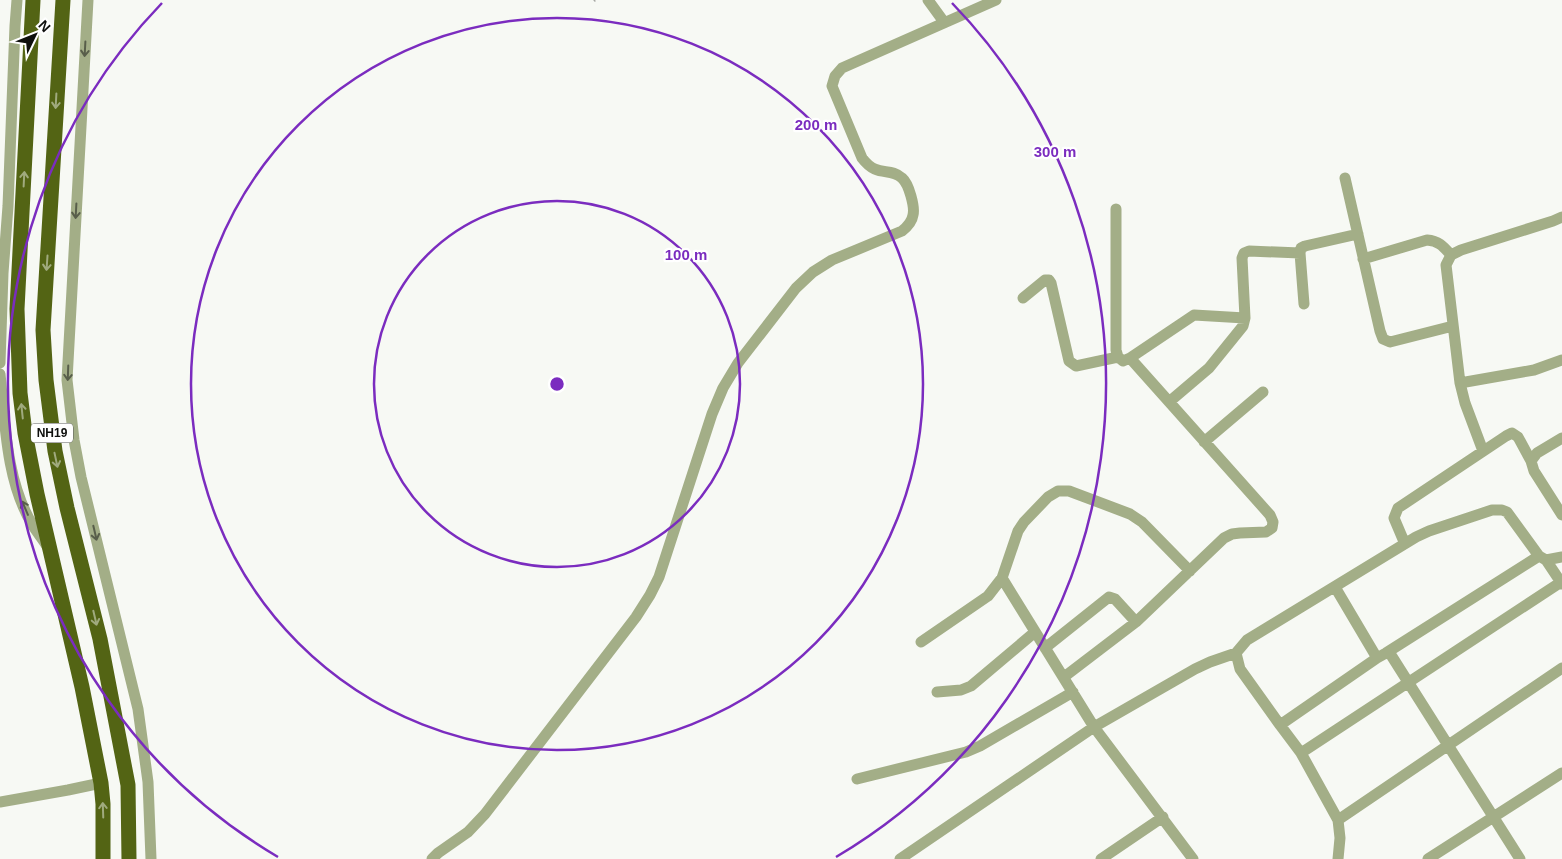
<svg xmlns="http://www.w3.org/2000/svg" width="1562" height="859" font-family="Helvetica,sans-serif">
<rect width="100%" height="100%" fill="#f7f9f4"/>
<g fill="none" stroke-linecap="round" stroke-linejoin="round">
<!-- path -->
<path stroke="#a6a7a3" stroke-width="2.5" stroke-dasharray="5 2.5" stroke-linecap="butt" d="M594,1L595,0"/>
<!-- minor -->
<path stroke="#a3ae87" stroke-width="11" d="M88,0L67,380L74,440L81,477L138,709L148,782L151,859
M928,0L944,22
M1345,178L1380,331L1383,339L1390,342L1453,326
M1116,209V350L1118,357L1123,361L1130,358L1194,315L1245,318
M1363,259L1427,240C1439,241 1443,246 1451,255
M1023,298L1045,280H1049L1051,283L1069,361L1076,366L1118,357
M1304,304L1300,253L1301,248L1305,246L1358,234
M0,363L3,273L8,206L15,26L17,0
M0,374C5,422 6,481 32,524C36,531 42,538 47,546
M1460,383L1534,370L1562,360
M1169,402L1209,368L1243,326L1245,318L1242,258L1244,253L1249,251L1300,253
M1562,438L1537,453L1531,461L1534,471L1562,515
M1204,442L1263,392
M1483,451L1465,403L1460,383L1446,265L1451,255L1461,250L1553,221L1562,217
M1405,544L1394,518L1398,508L1506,436L1512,433L1518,437L1531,461
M1546,560L1562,584
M1002,578L1094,727L1193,859
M1335,587L1377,658
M921,642L988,596L1002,578L1018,531L1024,522L1048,497L1058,491H1069L1130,514L1142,522L1190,571
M1045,648L1109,597L1115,599L1136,622
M1386,653L1539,556
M1064,677L1136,622L1224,538L1232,534L1240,533L1266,532L1272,528L1273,522L1270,515L1130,358
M937,692L961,690L971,686L1035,632
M1280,725L1301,753L1338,820L1340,838L1338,859
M1301,753L1561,582
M857,779L966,752L980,746L1073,692
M0,802L68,790L101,783
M1338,820L1562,668
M432,859L438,853L468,832L485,814L636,617L650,595L659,577L712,414L723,388L738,363L796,288L813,272L832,260L902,231C907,227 912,222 913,215C915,207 909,184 902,178C889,166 878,179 862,158L832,86L835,76L842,68L996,0
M900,859L1094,727L1195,669L1210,662L1236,653
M1101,859L1163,817
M1428,859L1562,773
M1520,859L1391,655L1386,653L1377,658L1280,725L1240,669L1236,653L1247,640L1416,537L1429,531L1492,510H1502L1507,512L1539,556L1546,560L1562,557"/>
<!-- trunk -->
<path stroke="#536414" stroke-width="15" d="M33,0L17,309L20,393L25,433L37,494L82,687L101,783L103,804V859
M63,0L43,330L46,380L55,451L67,508L100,639L128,785L129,859"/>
</g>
<!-- one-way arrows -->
<defs><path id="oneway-shaft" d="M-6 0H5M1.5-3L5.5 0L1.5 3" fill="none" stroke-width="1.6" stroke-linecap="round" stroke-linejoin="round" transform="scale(1.25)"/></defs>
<g stroke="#585e4a">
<use href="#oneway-shaft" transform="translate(85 49) rotate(93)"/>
<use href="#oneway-shaft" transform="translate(76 211) rotate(93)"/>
<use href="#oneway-shaft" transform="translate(68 373) rotate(92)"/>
<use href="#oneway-shaft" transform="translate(25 508) rotate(-113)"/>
<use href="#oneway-shaft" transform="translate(95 533) rotate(77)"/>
</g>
<g stroke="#a0aa7e">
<use href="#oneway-shaft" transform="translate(56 101) rotate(93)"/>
<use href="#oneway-shaft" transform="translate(24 179) rotate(-87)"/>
<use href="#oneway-shaft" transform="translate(47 263) rotate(94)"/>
<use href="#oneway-shaft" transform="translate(22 411) rotate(-96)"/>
<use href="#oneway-shaft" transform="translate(56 460) rotate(78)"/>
<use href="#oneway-shaft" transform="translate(95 618) rotate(77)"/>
<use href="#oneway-shaft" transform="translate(103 810) rotate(-92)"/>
</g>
<!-- distance rings -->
<g fill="none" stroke="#7b2cbf" stroke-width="2.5">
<circle cx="557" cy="384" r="183"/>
<circle cx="557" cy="384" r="366"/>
<path d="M278 857A549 549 0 0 1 162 3M952 3A549 549 0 0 1 836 857"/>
</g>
<g text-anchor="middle" stroke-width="4.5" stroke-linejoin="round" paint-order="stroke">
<!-- shield labels -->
<rect fill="#fff" stroke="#565756" stroke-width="1" x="31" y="423.5" width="42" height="19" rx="4"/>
<g font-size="12" font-weight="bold" fill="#0e0f0d">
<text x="52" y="437">NH19</text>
</g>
</g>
<circle cx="557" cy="384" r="8" fill="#7b2cbf" stroke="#fff" stroke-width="2.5"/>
<g font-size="15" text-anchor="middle" font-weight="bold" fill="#7b2cbf" stroke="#fff" stroke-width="4.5" stroke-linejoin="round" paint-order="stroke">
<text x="816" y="130">200 m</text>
<text x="1055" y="157">300 m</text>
<text x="686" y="260">100 m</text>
</g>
<!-- north arrow -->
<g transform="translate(35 35) rotate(47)" stroke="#ffffff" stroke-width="4" paint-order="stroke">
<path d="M0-4L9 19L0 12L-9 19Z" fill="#0e0f0d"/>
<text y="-8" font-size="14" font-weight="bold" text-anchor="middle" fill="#0e0f0d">N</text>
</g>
</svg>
